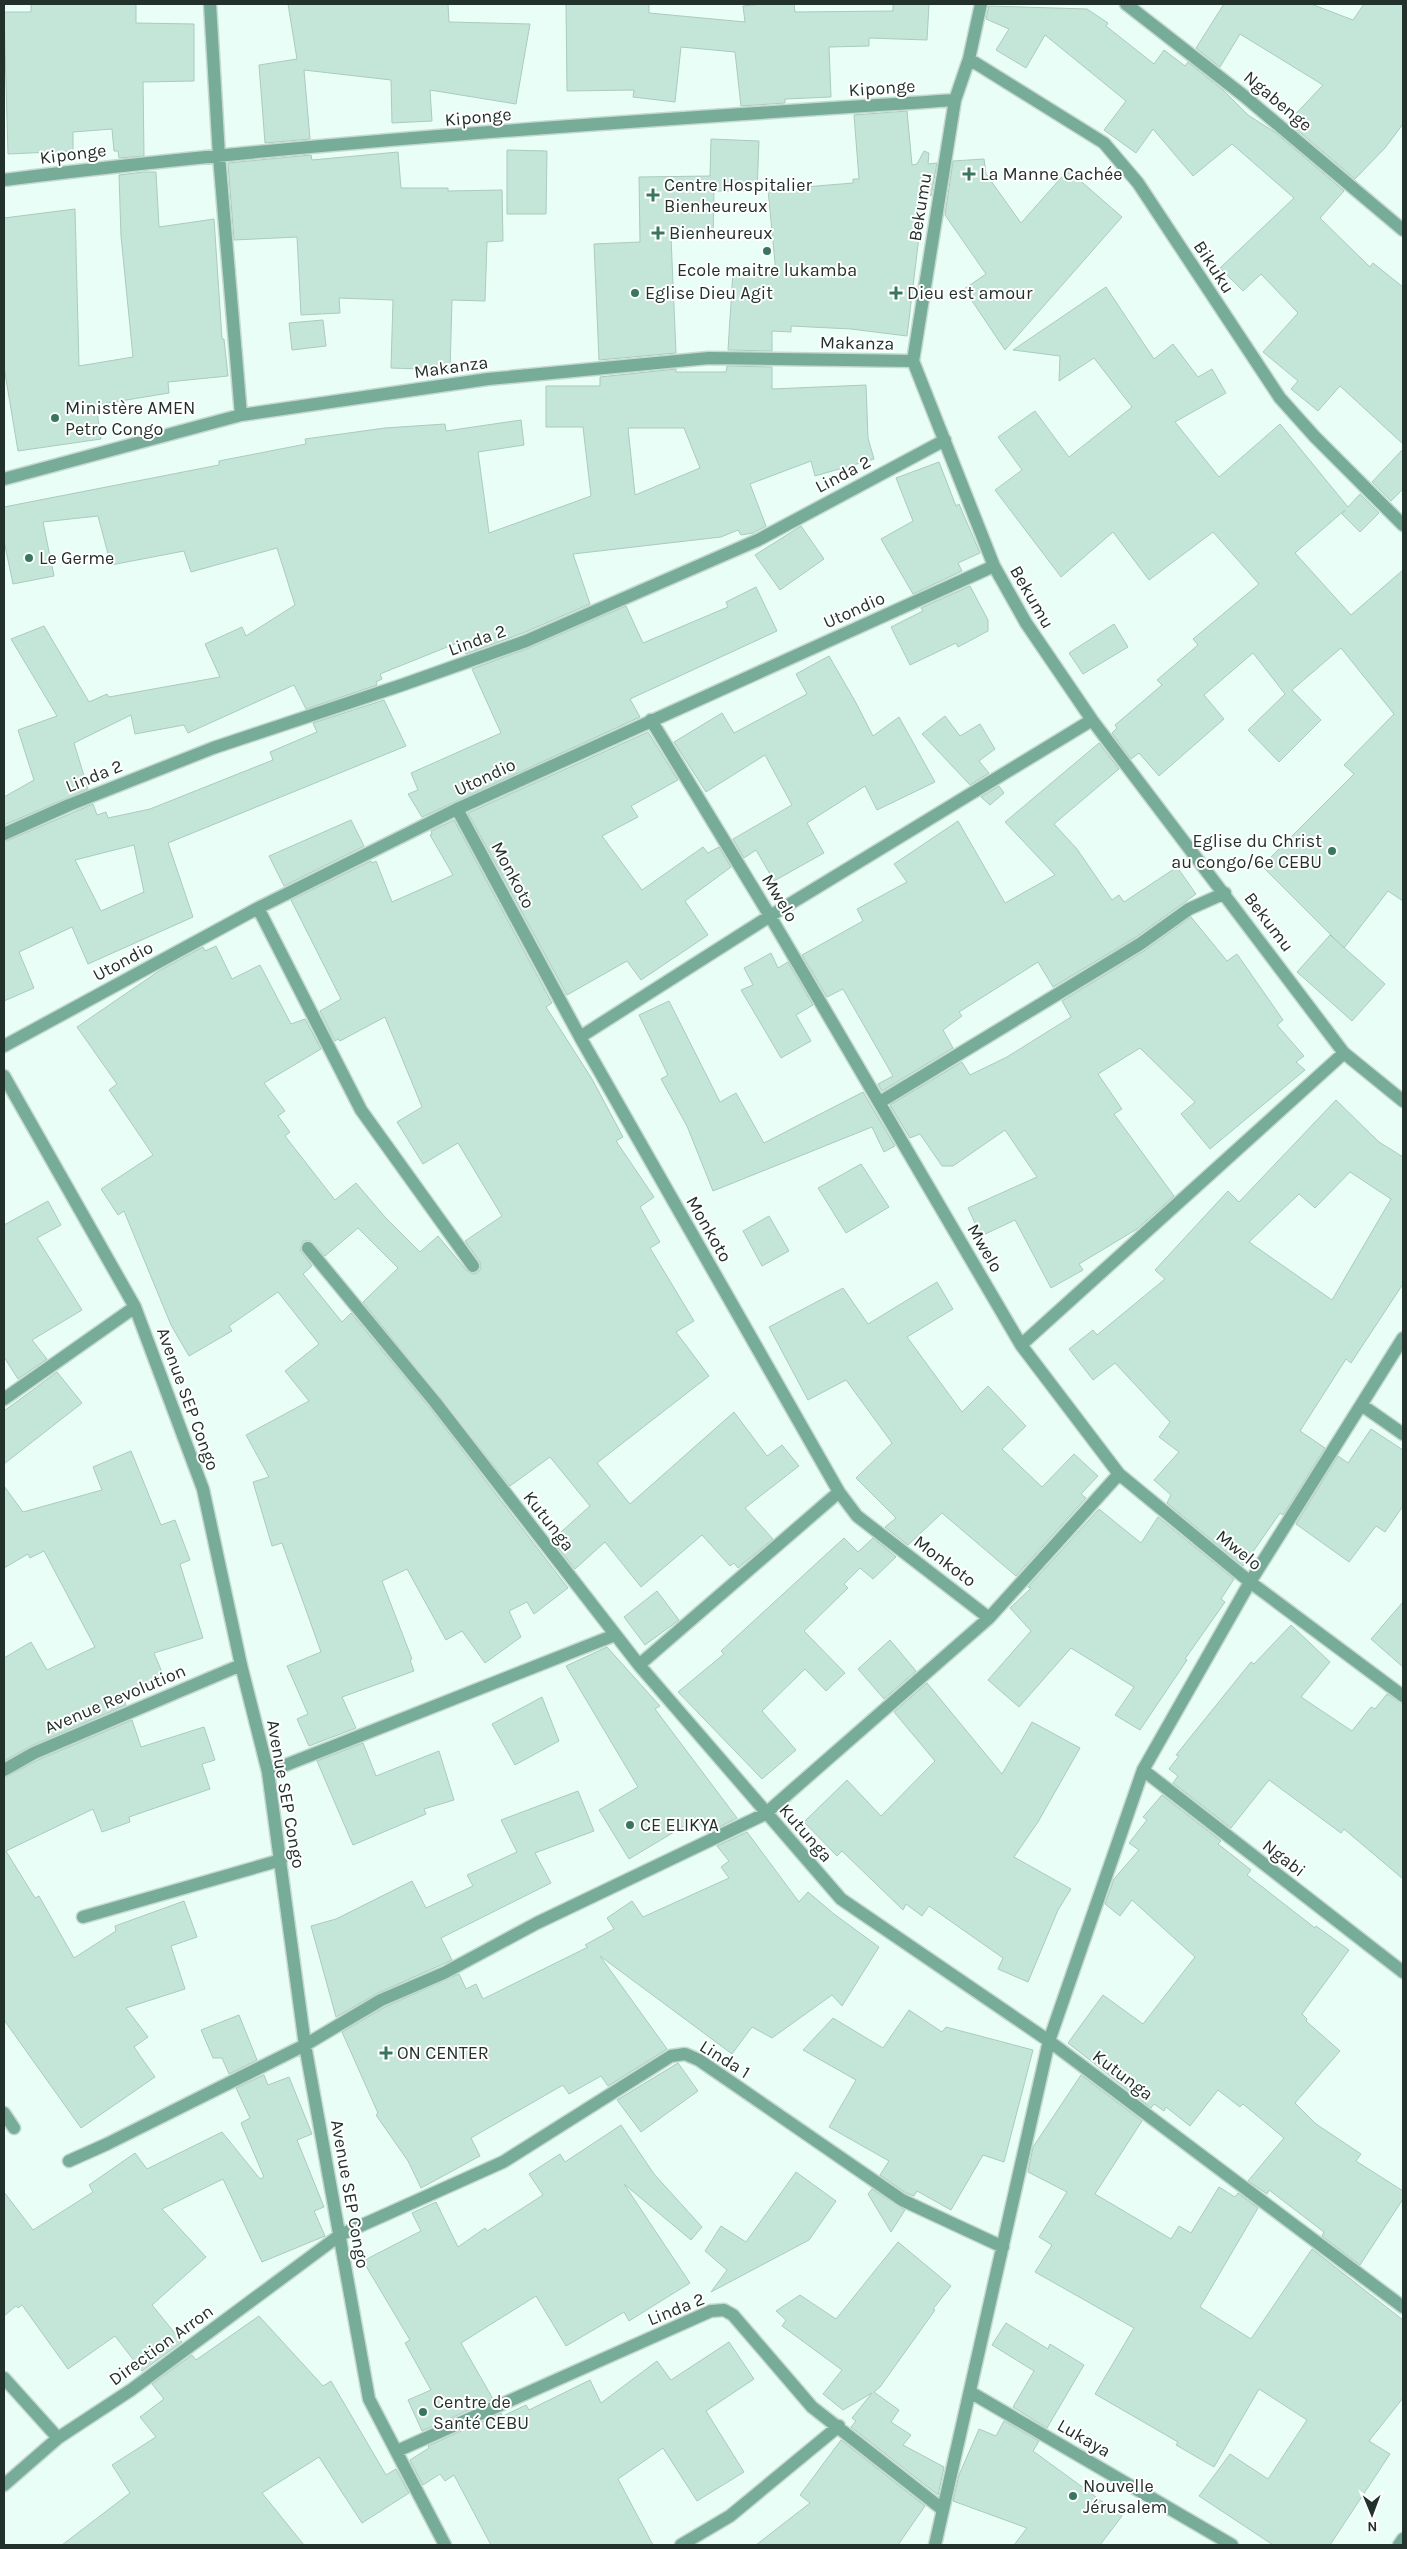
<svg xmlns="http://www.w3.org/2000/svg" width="1407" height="2549" font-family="Karla,sans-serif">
<rect width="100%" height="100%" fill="#e9fef6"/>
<!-- building -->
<path fill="#c4e6d9" stroke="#aacbbe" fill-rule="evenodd" d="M31,4H136V23L194,24V81L143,82L144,156L119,158L118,151H114L112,129L73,132V151L8,154L4,12H31Z
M288,4H448L449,22L530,24L516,104L430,90L432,121L392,123L391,80L304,70L310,139L265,143L259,65L297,59Z
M566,4H649V13L745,22L743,6L762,4H794L795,12L893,11V4H929L927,40L869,38V46L829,47L831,97L785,99V103L741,106L735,52L681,47L675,102L633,97L634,90L567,91Z
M1224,4H1311L1353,20L1364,4H1403V124L1385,148L1355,179L1288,122L1323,85L1240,34L1220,67L1196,48Z
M989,6L1087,9L1108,23L1106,26L1154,64L1164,50L1185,66L1188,62L1223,90L1248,115L1276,133L1344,191L1320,218L1370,267L1373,263L1403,287V444L1340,386L1318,411L1291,389L1298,381L1263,352L1298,313L1261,274L1243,291L1220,268L1294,198L1232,144L1193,176L1153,129L1136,153L1104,130L1126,101L1045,35L1026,68L996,50L1009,29L986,19Z
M907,111L912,165L917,164L924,151L929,153L928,164L937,163L931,196L925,187L907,336L851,329L791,326V332L772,331V351L728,350L733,271L776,273L768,190L853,183V179H859L854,115Z
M711,139L759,141L757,191H714L713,238L671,237L676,353L599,360L594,244L640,242L639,177L710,176Z
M507,150L547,151L546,214H507Z
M398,152L401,188H448V191L502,190L503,241L487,242L485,301L452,300L450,370L391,368L393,300L339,298L340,313L301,315L297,237L234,240L228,163L311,155L312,160Z
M984,159L986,174L1021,223L1068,170L1122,217L1005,350L964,289L986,274L945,215L953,161Z
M144,172H156L159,227L214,219L222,339H224L228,376L168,382L169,393L96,405L101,439L18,451L4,367V218L75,209L79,366L133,357L121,236L119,175Z
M1106,287L1154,359L1173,344L1198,377L1212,369L1226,393L1175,422L1219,477L1280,424L1348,507L1360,494L1379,513L1360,532L1342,514L1345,510L1295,553L1351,615L1403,570V901L1388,891L1344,948L1262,866L1354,774L1344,765L1394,714L1341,648L1292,690L1321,720L1279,762L1248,730L1285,694L1253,653L1204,695L1224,719L1159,776L1139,753L1131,759L1112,733L1117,728L1115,725L1162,685L1157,680L1198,645L1193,639L1259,584L1213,532L1149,580L1113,532L1061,577L995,490L1022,470L998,437L1035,411L1069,457L1132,407L1094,358L1059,381L1060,356L1013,350Z
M323,320L326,346L292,350L289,323Z
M727,366L772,367V389L866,385L868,438L874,459L815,476L811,461L750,484L766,526L753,533L741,535L738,530L721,537L573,554L590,604L523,633L466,654L463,649L460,650L457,643L380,674L382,679L376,682L377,685L306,709L294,685L188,733L184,725L135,734L131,715L74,743L88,789L4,825V797L34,780L18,730L57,716L11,639L44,626L89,702L107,694L109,697L220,677L205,644L242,627L246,636L295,605L277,548L191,572L184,551L111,565L98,516L43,522L54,576L13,584L4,541V507L219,465V461L306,444L305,439L385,428L445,424L446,431L521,420L524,445L478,452L489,533L591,496L583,427H546V386H600V377L676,369V372H726ZM628,428H684L700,468L635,495Z
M1403,449V489L1391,501L1372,482Z
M939,462L956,506L959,504L980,553L958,563L962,571L913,594L881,539L913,521L896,478Z
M801,526L824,559L780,590L755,555Z
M970,586L988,620V631L958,647L956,643L910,665L891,627L923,611L921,608Z
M756,587L777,631L630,699L640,717L422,817L408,794L418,790L411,773L501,733L472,669L529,648L626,606L643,643L728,607L726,602Z
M1114,624L1128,647L1083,674L1069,653Z
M829,656L855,701L873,736L899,717L935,782L877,810L865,786L807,823L824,853L774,881L756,850L744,858L733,839L792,805L765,755L706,792L674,742L722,713L734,733L807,694L796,674Z
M384,700L406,746L168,843L193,917L88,964L72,927L19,952L34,988L4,1001V842L93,804L97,815L106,812L108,818L150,809L273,760L270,752L317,732L313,723ZM134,845L144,892L101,911L75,860Z
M945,716L960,736L980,724L995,749L979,761L989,773L970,785L922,734Z
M648,732L678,780L631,806L638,817L602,836L642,890L703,847L708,853L719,847L731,867L685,901L708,935L641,980L627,961L567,995L468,813Z
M1099,743L1119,769L1054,824L1077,849L1112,900L1119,895L1124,902L1177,867L1196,894L1136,937L1053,987L1038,962L959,1012L962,1016L943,1030L953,1048L882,1091L878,1084L893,1076L843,989L827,997L802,955L863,921L857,909L907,882L894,864L958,821L1005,903L1055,875L1005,822Z
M999,786L1004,793L990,805L981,797Z
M351,820L364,846L284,886L269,856Z
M454,820L552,1003L546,1007L592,1079L623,1137L616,1141L654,1197L640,1207L660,1242L650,1248L694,1321L676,1332L709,1376L597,1463L630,1504L734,1412L767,1456L782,1445L799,1466L745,1508L773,1539L738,1568L734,1563L730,1566L702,1535L641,1587L605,1542L575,1569L552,1540L590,1506L550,1457L510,1486L363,1302L398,1268L358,1228L325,1256L311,1241H303L300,1250L312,1266L303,1274L342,1322L351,1313L429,1407L568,1588L534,1614L527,1602L509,1611L521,1637L485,1663L462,1631L446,1640L407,1569L382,1581L412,1659L410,1660L414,1671L342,1697L356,1728L309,1746L297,1719L308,1714L287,1666L321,1652L282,1543L272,1546L253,1482L269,1477L246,1435L309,1401L285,1371L319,1344L278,1292L229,1326L232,1331L189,1356L171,1325L124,1211L118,1215L101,1189L153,1155L109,1090L117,1084L77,1027L159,971L203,947L205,951L216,946L232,979L260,965L291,1024L305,1019L321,1049L264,1083L285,1111L278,1116L290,1132L285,1136L335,1200L356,1183L385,1217L420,1252L438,1236L467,1271L473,1274L477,1273L481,1269L480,1262L465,1241L502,1216L458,1143L423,1164L397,1122L422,1107L385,1017L340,1041L338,1039L335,1041L320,1011L341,999L291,900L371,861L372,863L376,861L392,902L453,875L430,835L432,834L431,831Z
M1191,917L1227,961L1237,954L1283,1020L1277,1025L1304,1056L1296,1062L1305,1070L1210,1149L1181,1114L1195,1102L1140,1048L1098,1074L1122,1109L1114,1114L1174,1196L1137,1229L1079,1264L1083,1270L1051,1288L1015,1220L981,1236L968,1208L1037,1177L1005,1130L953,1166H942L920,1134L910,1138L890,1105L962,1062L970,1075L1007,1057L1071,1017L1062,1001L1144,951Z
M1330,935L1385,984L1352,1021L1297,972Z
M771,953L778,968L788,962L813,1005L796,1015L811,1041L781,1058L741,990L753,985L744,968Z
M669,1001L720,1102L736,1093L764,1143L863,1092L895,1146L884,1152L872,1127L713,1191L687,1126L661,1079L668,1075L639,1015Z
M1336,1100L1379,1142L1403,1157V1284L1351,1363L1346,1359L1300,1431L1325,1448L1283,1515L1280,1513L1243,1566L1167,1503L1171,1495L1154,1480L1179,1452L1159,1437L1170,1422L1115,1363L1093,1380L1069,1349L1093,1330L1097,1335L1165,1279L1155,1270L1228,1191L1239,1202ZM1350,1172L1391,1199L1332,1300L1249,1242L1299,1194L1315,1208Z
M861,1164L889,1207L846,1233L818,1188Z
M48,1201L61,1225L37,1238L82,1310L32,1340L47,1359L18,1379L4,1357V1225Z
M769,1216L789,1251L762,1266L743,1231Z
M937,1282L953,1309L907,1337L962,1412L988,1386L1026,1426L1002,1449L1042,1487L1074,1454L1098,1476L1081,1494L1086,1498L1016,1576L942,1513L908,1545L885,1527L896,1518L856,1478L892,1443L846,1380L808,1400L769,1327L843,1288L868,1324Z
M57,1372L82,1403L4,1464V1411Z
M1371,1429L1403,1450V1506L1385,1532L1376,1526L1349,1562L1296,1524L1338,1456L1348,1463Z
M131,1451L161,1525L175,1520L190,1560L180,1564L203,1638L154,1653L164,1677L122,1695L126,1705L31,1746L4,1761V1658L31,1642L47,1670L95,1647L44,1551L30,1558L28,1554L4,1568V1486L23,1512L102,1490L93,1467Z
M1099,1509L1141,1543L1158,1517L1234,1579L1221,1599L1225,1602L1185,1659L1187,1660L1140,1730L1115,1715L1134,1687L1071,1648L1019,1707L988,1680L1031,1631L1010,1608L1031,1588L1028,1587Z
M844,1538L858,1552L873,1538L896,1557L873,1579L860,1568L844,1584L848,1588L804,1631L845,1673L826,1691L805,1669L762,1711L796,1750L762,1779L678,1692L724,1654L721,1651Z
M657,1591L679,1620L645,1645L624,1617Z
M1403,1602V1667L1371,1639Z
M1291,1625L1330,1662L1301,1697L1352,1731L1371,1707L1375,1709L1387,1694L1403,1704V1879L1344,1829L1341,1833L1269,1780L1231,1828L1173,1783L1178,1776L1169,1769L1179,1756L1176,1755L1251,1662L1254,1664Z
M890,1640L916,1671L884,1699L858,1669Z
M607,1647L660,1706L655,1709L737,1818L707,1833L696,1819L629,1859L599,1810L638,1787L566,1666Z
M927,1683L1002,1774L1032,1722L1080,1748L1038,1822L1014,1857L1071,1889L1058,1910L1028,1982L998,1969L1003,1958L929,1906L922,1916L906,1904L903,1910L842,1851L837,1856L804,1822L847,1780L881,1816L935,1761L894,1712Z
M542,1697L559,1741L515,1765L492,1724Z
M132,1720L141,1747L204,1727L215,1760L202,1764L210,1789L129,1817L130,1822L102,1832L93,1809L6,1851L35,1898L39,1896L74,1958L116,1931L115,1926L184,1901L197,1937L171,1946L185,1989L126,2008L148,2037L134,2047L155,2077L81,2128L4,2020V1778L38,1760Z
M363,1743L376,1776L439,1751L454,1800L424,1809L426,1814L353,1845L317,1761Z
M578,1791L594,1831L535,1853L551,1883L441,1938L452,1960L378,1993L336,2017L311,1926L336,1919L412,1881L426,1908L473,1886L467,1875L517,1852L501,1820Z
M1162,1795L1221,1841L1218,1844L1251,1870L1247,1875L1315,1928L1316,1926L1349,1950L1302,2014L1307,2019L1306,2021L1340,2051L1295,2103L1316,2124L1361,2154L1356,2161L1403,2191V2199L1360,2265L1322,2236L1324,2232L1269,2190L1267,2194L1248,2181L1284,2138L1243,2104L1240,2107L1218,2090L1190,2126L1166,2107L1164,2111L1154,2104L1151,2108L1068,2043L1103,1995L1143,2024L1195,1957L1132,1900L1120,1916L1105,1904L1114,1879L1139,1850L1129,1843L1147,1820L1143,1817Z
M747,1832L799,1902L808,1892L834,1914L879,1947L842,2006L832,1995L772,2038L752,2027L732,2054L600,1956L667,2049L608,2086L601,2076L569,2094L563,2085L471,2138L480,2156L421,2188L408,2161L376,2115L378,2113L342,2032L385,2007L459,1974L466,1989L476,1984L483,1999L588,1947L585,1945L614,1929L607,1918L632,1901L643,1917L729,1878L721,1867L729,1861L717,1846Z
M909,2010L942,2032L946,2027L1033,2050L1004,2162L983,2155L951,2210L917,2191L914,2196L906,2193L880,2175L889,2161L829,2127L856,2080L803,2050L833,2018L883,2048Z
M239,2015L257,2060L229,2074L222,2058H213L201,2030Z
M678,2063L698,2091L641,2132L617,2100Z
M264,2075L268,2085L289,2077L312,2134L297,2140L324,2207L314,2211L325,2236L262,2262L223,2179L162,2209L206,2257L152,2305L182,2342L142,2371L115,2336L68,2369L22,2305L18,2308L16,2306L4,2316V2192L33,2230L93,2192L89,2185L135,2153L147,2169L222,2132L260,2179L264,2177L241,2123L250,2118L236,2088Z
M1081,2075L1142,2121L1095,2194L1171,2239L1179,2226L1191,2233L1219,2187L1235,2197L1238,2193L1258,2208L1200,2307L1251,2339L1312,2249L1403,2320V2398L1369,2441L1390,2454L1330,2545H1273L1199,2496L1230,2454L1268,2479L1307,2420L1259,2389L1214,2467L1176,2445L1178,2442L1095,2394L1134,2328L1035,2272L1052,2245L1039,2237L1067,2192L1028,2172L1033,2147Z
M621,2125L654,2174L702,2227L691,2240L624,2184L690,2283L629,2321L624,2312L566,2346L536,2296L461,2343L493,2399L422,2431L408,2400L431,2390L405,2343L410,2340L363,2261L421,2231L412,2213L436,2202L458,2247L485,2228L487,2231L543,2195L529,2174L560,2154L565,2162Z
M796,2172L836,2201L809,2240L711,2292L727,2270L705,2251L721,2226L746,2242Z
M872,2189L905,2210L891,2232L868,2194Z
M898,2242L951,2286L933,2309L935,2310L880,2387L874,2392L899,2410L891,2422L911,2435L903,2445L944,2467L938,2495L851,2427L856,2421L852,2418L872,2393L843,2410L823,2394L842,2370L782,2326L786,2320L776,2311L800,2295L836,2319Z
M259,2316L323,2386L331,2381L386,2475L396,2469L409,2493L362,2523L319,2457L262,2493L304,2545H62L130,2493L112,2465L156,2437L140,2417L164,2399L152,2384L192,2355L196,2360Z
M1006,2323L1048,2349L1050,2344L1084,2365L1047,2428L1013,2407L1034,2371L992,2345Z
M729,2342L754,2379L706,2411L744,2472L697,2501L663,2448L618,2479L653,2545H491L454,2475L445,2481L440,2474L423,2485L410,2460L429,2448L428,2446L501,2413L503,2416L526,2405L529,2410L590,2380L601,2403L657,2361L671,2380Z
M1004,2421L1039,2441L1033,2451L1122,2516L1100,2545H1014L1027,2528L953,2501L959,2475L979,2429L996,2436Z
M841,2440L925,2506L898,2545H756L810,2503L800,2495Z"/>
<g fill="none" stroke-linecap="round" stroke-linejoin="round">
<defs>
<path id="street" d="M210,4L219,156L241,415
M981,4L969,59L955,100L913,361L994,566L1026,623L1092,720L1344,1053L1403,1101
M1126,4L1244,96L1403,230
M969,59L1104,143L1138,183L1280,398L1315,437L1403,525
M4,180C319,140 638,121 955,100
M4,479L241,415L488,379L709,358L913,361
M651,720L770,916L1021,1345L1119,1474L1250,1582L1403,1696
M457,809L580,1037L839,1492L857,1516L989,1618
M4,834L69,805L213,748L402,685L526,641L758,540L945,440
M258,908L361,1110L473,1266
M580,1037L770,916L1092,720
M4,1046L258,908L457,809L994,566
M4,1076L135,1307L203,1489L241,1665L268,1772L305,2045L369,2399L445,2545
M880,1102L1140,944L1189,909L1225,893
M308,1248L435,1402L639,1665L841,1899L1049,2041L1403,2307
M1021,1345L1344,1053
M4,1399L135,1307
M1363,1406L1403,1434
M639,1665L839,1492
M4,1770L34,1753L241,1665
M1143,1770L1403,1972
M268,1772L615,1635
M83,1917L281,1860
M4,2113L14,2128
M69,2161L107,2144L305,2045L381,2000L444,1973L537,1923L765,1814L989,1618L1119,1474
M4,2378L58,2438
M970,2392L1232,2545
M397,2451L711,2311L724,2310L733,2315L812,2407L942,2509
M4,2485L58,2438L131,2390L340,2235L503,2162L671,2056L685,2054L699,2060L902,2200L1003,2247
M681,2545L730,2516L839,2426
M935,2545L1049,2041L1143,1770L1250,1582L1403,1338
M1399,2545L1403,2539"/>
</defs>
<!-- street casing -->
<use href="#street" stroke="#c5d9d2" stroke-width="15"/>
<!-- street -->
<use href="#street" stroke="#76ac98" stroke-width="12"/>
</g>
<!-- markers -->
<g fill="#397662" stroke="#fff" stroke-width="2">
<path d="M966.5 166.5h5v5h5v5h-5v5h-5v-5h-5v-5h5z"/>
<path d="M650.5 187.5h5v5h5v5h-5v5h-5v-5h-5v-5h5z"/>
<path d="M655.5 225.5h5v5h5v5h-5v5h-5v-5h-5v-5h5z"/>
<circle cx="767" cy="251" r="5"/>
<circle cx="635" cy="293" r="5"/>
<path d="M893.5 285.5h5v5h5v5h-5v5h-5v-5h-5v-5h5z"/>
<circle cx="55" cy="418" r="5"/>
<circle cx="29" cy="558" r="5"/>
<circle cx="1332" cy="851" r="5"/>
<circle cx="630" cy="1825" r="5"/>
<path d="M383.5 2045.5h5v5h5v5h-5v5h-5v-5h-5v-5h5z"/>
<circle cx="423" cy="2412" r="5"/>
<circle cx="1073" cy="2496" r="5"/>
</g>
<g text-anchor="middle" stroke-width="4" stroke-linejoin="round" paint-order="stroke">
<!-- street labels -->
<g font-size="18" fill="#23312c" stroke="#fff">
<text transform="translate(882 88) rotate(-4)" y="6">Kiponge</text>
<text transform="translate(1278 101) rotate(40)" y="6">Ngabenge</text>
<text transform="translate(478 117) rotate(-5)" y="6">Kiponge</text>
<text transform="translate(73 154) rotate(-7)" y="6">Kiponge</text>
<text transform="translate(920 207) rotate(-81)" y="6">Bekumu</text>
<text transform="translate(1214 267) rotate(57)" y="6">Bikuku</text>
<text transform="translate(857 343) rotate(1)" y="6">Makanza</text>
<text transform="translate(451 367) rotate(-8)" y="6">Makanza</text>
<text transform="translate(843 474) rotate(-28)" y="6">Linda 2</text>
<text transform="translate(1032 597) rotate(60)" y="6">Bekumu</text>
<text transform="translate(854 610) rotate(-24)" y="6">Utondio</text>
<text transform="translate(477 640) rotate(-20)" y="6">Linda 2</text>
<text transform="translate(94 776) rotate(-22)" y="6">Linda 2</text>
<text transform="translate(485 777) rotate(-25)" y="6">Utondio</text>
<text transform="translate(513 875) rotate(62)" y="6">Monkoto</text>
<text transform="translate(780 898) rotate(59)" y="6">Mwelo</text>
<text transform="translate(1269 922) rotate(53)" y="6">Bekumu</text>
<text transform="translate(123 961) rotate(-28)" y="6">Utondio</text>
<text transform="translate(709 1229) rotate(60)" y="6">Monkoto</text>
<text transform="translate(985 1248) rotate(60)" y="6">Mwelo</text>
<text transform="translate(188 1399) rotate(70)" y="6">Avenue SEP Congo</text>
<text transform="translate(549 1521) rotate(52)" y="6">Kutunga</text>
<text transform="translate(1239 1550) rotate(39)" y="6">Mwelo</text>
<text transform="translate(945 1561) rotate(37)" y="6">Monkoto</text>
<text transform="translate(115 1699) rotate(-23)" y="6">Avenue Revolution</text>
<text transform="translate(286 1794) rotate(80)" y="6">Avenue SEP Congo</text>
<text transform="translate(806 1833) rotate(49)" y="6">Kutunga</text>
<text transform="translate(1284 1858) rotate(38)" y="6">Ngabi</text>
<text transform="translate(725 2059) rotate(32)" y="6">Linda 1</text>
<text transform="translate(1123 2075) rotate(37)" y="6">Kutunga</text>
<text transform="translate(350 2194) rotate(80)" y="6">Avenue SEP Congo</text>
<text transform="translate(676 2309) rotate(-22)" y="6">Linda 2</text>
<text transform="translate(161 2345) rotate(-36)" y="6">Direction Arron</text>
<text transform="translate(1084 2438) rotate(30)" y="6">Lukaya</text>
</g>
<!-- poi labels -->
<g font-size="18" fill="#23312c" stroke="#fff" text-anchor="start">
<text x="980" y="180">La Manne Cachée</text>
<text x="664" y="191">Centre Hospitalier<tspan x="664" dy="21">Bienheureux</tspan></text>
<text x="669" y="239">Bienheureux</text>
<text x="767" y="276" text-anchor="middle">Ecole maitre lukamba</text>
<text x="645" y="299">Eglise Dieu Agit</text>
<text x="907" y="299">Dieu est amour</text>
<text x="65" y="414">Ministère AMEN<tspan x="65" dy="21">Petro Congo</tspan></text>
<text x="39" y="564">Le Germe</text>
<text x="1322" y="847" text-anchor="end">Eglise du Christ<tspan x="1322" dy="21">au congo/6e CEBU</tspan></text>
<text x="640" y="1831">CE ELIKYA</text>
<text x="397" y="2059">ON CENTER</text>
<text x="433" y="2408">Centre de<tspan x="433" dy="21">Santé CEBU</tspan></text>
<text x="1083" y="2492">Nouvelle<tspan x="1083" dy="21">Jérusalem</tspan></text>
</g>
</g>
<!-- border -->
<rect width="1407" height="2549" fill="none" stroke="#23312c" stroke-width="10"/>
<!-- north arrow -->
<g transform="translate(1372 2514) rotate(179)" stroke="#ffffff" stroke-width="4" paint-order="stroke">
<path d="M0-4L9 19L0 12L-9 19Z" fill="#23312c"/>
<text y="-8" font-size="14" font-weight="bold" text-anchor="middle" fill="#23312c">N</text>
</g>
</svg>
